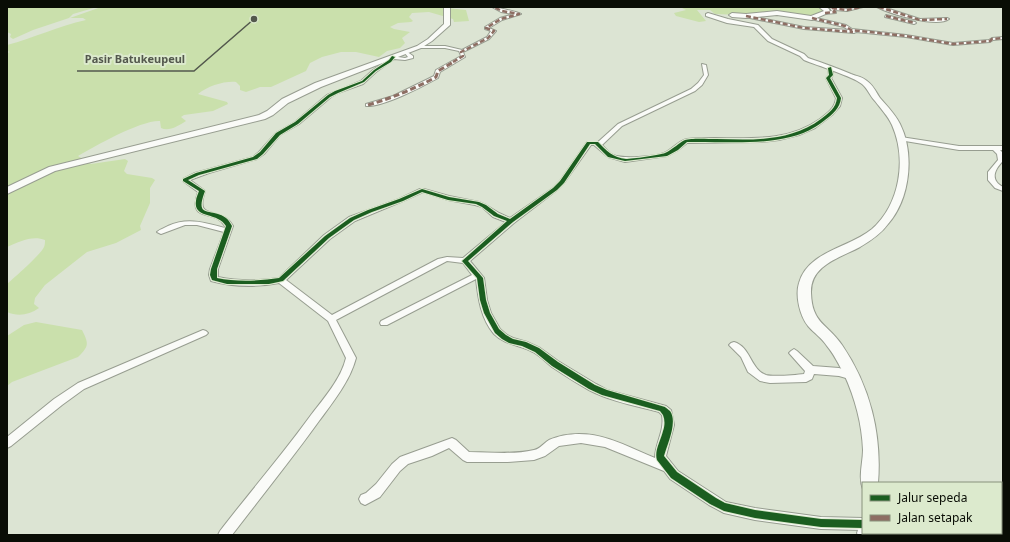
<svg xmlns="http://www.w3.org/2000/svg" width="1010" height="542" font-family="'Noto Sans',sans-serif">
<rect width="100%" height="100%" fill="#dce4d3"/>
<!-- green -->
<path fill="#cae0ac" d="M7,7H97L73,14L69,18L33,30L13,39L10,37L11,34L7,32Z
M101,7H438L466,10L469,21L454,22L453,19L429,12L412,13L409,17L413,21L411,22L398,23L390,27L394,29L410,32L402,38L405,43L400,48L387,51L379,57L356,52H341L322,57L310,63L306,71L271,87H260L246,92L240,90V86L236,82C224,81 208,86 198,94L227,102L228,104L213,111L184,115L181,117L186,121C178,126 169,132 161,128L160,121C141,120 95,146 78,156L91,164L125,159L128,161L124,171L127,174L152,178L155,180L150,188V203L140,226L141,230L116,243L87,252L45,285L35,298L34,304L39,308C29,315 18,317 7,312V284C13,279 42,253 44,247C45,245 45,242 45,240C32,235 19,242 7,247V53L10,52L7,51V45C34,38 58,26 86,20L83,18H70Z
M680,7H820L824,11L806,17L777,12L740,15L715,14L710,10H697L706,21L699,22L676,16L674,13L686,10Z
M36,322L82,330C89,344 89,346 78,357L12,382L7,386V336L24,325Z"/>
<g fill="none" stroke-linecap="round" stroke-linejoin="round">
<defs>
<path id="street" d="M492,7C496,7 517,12 521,14L502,20L489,28L496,31L489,39L463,52L465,57L440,72L438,78C422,87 383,107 366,106V104L393,96L426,80L434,76L436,70L461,56L459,51L445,48H419L417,47V46H445L462,50L487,37L491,31L485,29V27L500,18L514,14L501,12Z
M832,7L847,9L863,7L847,11L835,10L836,13L824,14V12L832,11L830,8Z
M877,7H883L920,19L947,18L949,19C937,28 890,14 877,7Z
M746,15L804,27L849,30L844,27L811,19L812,17L846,25L852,29L906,35L953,43L989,40L992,38L1003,37V39L993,40L990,42L953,45L906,37L856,32L854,33L804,29L745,17Z
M886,15L915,22L916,23L914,24L885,17Z
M406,51L413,56V58L405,60L394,59L376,72L363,84L338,93L331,97L299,124L280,135L264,154L257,159L209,173L190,180L205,191C194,223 220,204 233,226L218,269V277C237,281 260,281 279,278L324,235L349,217L399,199L420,189H424L449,196L479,202L486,205L499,213L510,218L553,188L560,181L587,142H598L618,124L691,89L698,83L704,75L702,64L706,65L708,75L702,85L695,91L622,126L602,145C605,148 609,153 613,155C623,159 654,157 664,153C672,150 679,140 687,139C733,135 781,147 820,119C828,113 835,108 836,98L826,78L829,75L828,68L832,67L833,75L831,78L842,98L840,106L832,115L815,128L799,135L779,140L761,142L687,143L678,150L667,156L625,162L608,157L594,145H591L564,183L557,190L514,223L470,261L484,278L487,300L491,313L500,329L507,335L513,338L527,342L540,348L558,361L596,384L607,390L666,406L671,410L674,425L666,456L678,471L726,502L755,508L821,517L863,518V530L821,529L755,520L724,513L709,505L670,479L664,471L605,447L581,443L559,446L545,456L534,460L508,462H467L463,460L449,448L432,456L408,464L400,471L380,497L365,505L361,503L359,499L361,495L366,493L376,484L392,464L400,457L452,438L456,440L469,452C490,452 513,455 534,450C540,449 544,443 549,440C558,436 569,434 579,434C607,434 630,448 655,458C655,443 665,431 662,415L659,412C636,406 610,401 589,390C576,383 564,375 552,367C546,362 540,356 533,352C520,345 505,345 494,334C481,319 478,298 476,279L387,325H381L380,323L381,321L472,275L463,263L447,261L336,320L356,358C350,381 333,402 319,421C291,460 261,497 232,535H218L220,531C250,492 282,455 311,415C324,398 341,379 346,358L328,321L279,283C258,287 233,287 211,281L209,275L210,269L224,232L197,225H185L161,234L157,232C160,229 165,228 168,226C188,217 205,223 225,228V226C215,208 187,224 198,192L183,181V179L195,173L253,157L259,152L276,133L295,122L327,95L361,81L373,70L388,60L391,56L405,58L408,57L404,52ZM423,192L448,200L475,205L482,207L493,217L506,222L463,258L447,257L438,259L332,315L286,280L330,239L355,221L403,201Z
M901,137L959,146H1003V150H1000L1003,153V161C994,170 990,180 1003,187V191L995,188L988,180V172L998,160L997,154L993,150H959L899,140V138Z
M203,330L206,331L208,333L206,335L84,389L62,405L11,446L7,448V437L54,399L78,383Z
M734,342C751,347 750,369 766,375C773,377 796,375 804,374L805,371L789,353L791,351L794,349L797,351L813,366L839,368L856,373L858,376L856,379L853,380L839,376L814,374L812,379L806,382L770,383L760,381L748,372L741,357L729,345L731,343Z"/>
<path id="secondary" d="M444,7H450V25L432,41L421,48L321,87L288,103L273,115L265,119L55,171L7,194V187L49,167L259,115L267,111L282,99L315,83L417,46L428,39L444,24Z
M819,7H826L829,9L830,12L812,20L777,15L746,18L732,17L729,15L732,13L746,14L777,11L811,16L824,11Z
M708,13L728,19L758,25L772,39L804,54L808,58C823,63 837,68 851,74C856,76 863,77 867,81C873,85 876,92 880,98C887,106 895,114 900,124C915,154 910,199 888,224C881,234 870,241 860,247C840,258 810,265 811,293C812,324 827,323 842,345C870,386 882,434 878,483H863V489C858,478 863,462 863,450C862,424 855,398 844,374C839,365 834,354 827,346C822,338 814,333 808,326C800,316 795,296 799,283C808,251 849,248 872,229C900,204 907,159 892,125C888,116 881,109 875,101C870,96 868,89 862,84C854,77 816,65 804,60L800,56L768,41L754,27L727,23L706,16V14Z
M863,525V533H875L876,535H858L857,533L859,527Z"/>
</defs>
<!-- street casing -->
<use href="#street" stroke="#979d90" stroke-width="2"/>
<!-- secondary casing -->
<use href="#secondary" stroke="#979d90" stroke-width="2"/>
<!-- street -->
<use href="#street" fill="#fafbf8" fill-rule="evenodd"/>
<!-- secondary -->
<use href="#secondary" fill="#fafbf8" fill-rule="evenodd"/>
<!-- quiet-far1 -->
<path stroke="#8d6e63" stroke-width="2.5" stroke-dasharray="5 2.5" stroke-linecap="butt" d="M879,7L920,20L947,19
M825,13L835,12L832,8L847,10L861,7
M746,16L804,28L853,32
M886,16L915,23
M812,18L845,26L851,30L906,36L953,44L990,41L992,39L1003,38
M453,62L463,56L461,52L488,38L494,31L486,28L501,19L519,14L502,11L494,7"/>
<!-- quiet -->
<path stroke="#8d6e63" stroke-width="3" stroke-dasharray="6 3" stroke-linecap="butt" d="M368,105C392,98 414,89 436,77L438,71L455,61"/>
<defs>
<path id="cycleway" d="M392,56L395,57L391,62L376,71L364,82L338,93L330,97L298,124L280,135L263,154L257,159L199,175L188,180L205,191C194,220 211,207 226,218C229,220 230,223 232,226L217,269V278C235,282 261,281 279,278L325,236L350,218L368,210L399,199L422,189L449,197L479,202L486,205L498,214L510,219L553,188L560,181L587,142H598C606,150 613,158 626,159C632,159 660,155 665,153C672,150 680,142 685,140C691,138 708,139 716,139C753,140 790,142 821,119C829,113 836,108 837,98L826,78L829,75L828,68L831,67L833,75L830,78L841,98C840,108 833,114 825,120C822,122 819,125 815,127C781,148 726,141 687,142L678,150L667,156L625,161L608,157L595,144H590L564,183L557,190L513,222L468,261L483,278L486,300L490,313L499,329L506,335L513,339L526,342L539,348L558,362L595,385L607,390L665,407C665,407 670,411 670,411C678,422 667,445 664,456L677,472L716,498L725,503L755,510L821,519L863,520V528L821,527L755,518L724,511L710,504L671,478L657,460C654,451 661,440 663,431C665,425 665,420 663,415L660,411L602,395L589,389L552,366L535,352L522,346L509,343L502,339L495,333L484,313L480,300L477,278L462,261L507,221L494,216L482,207L476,204L448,200L422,192L403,201L372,212L354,220L329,238L283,281L269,284H227L212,280L210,275L211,269L226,226C218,212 193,219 196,201C196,198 198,194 199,191L183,181V179L196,173L253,157L260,152L276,133L295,122L328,95L335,91L362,81L374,70L389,60Z"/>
</defs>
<!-- cycleway casing -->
<use href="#cycleway" stroke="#dceacd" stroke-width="2"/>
<!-- cycleway -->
<use href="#cycleway" fill="#1b5e20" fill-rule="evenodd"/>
</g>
<!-- callouts -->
<path fill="none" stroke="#53584d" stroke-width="1.5" d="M254 19L194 71H77"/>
<circle fill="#53584d" stroke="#dceacd" stroke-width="1.5" cx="254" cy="19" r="4"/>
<g font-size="11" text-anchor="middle" font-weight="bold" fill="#53584d" stroke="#dceacd" stroke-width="4" stroke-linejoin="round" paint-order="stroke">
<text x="135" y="63">Pasir Batukeupeul</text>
</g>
<!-- border -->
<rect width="1010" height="542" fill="none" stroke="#090d05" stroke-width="16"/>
<!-- legend -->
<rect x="862" y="482" width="140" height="52" fill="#dceacd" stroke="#88927d"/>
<rect x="870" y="495" width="20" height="6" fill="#1b5e20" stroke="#88927d"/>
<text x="898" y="502" font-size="12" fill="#090d05">Jalur sepeda</text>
<rect x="870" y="515" width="20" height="6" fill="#8d6e63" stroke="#88927d"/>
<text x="898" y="522" font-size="12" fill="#090d05">Jalan setapak</text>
</svg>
